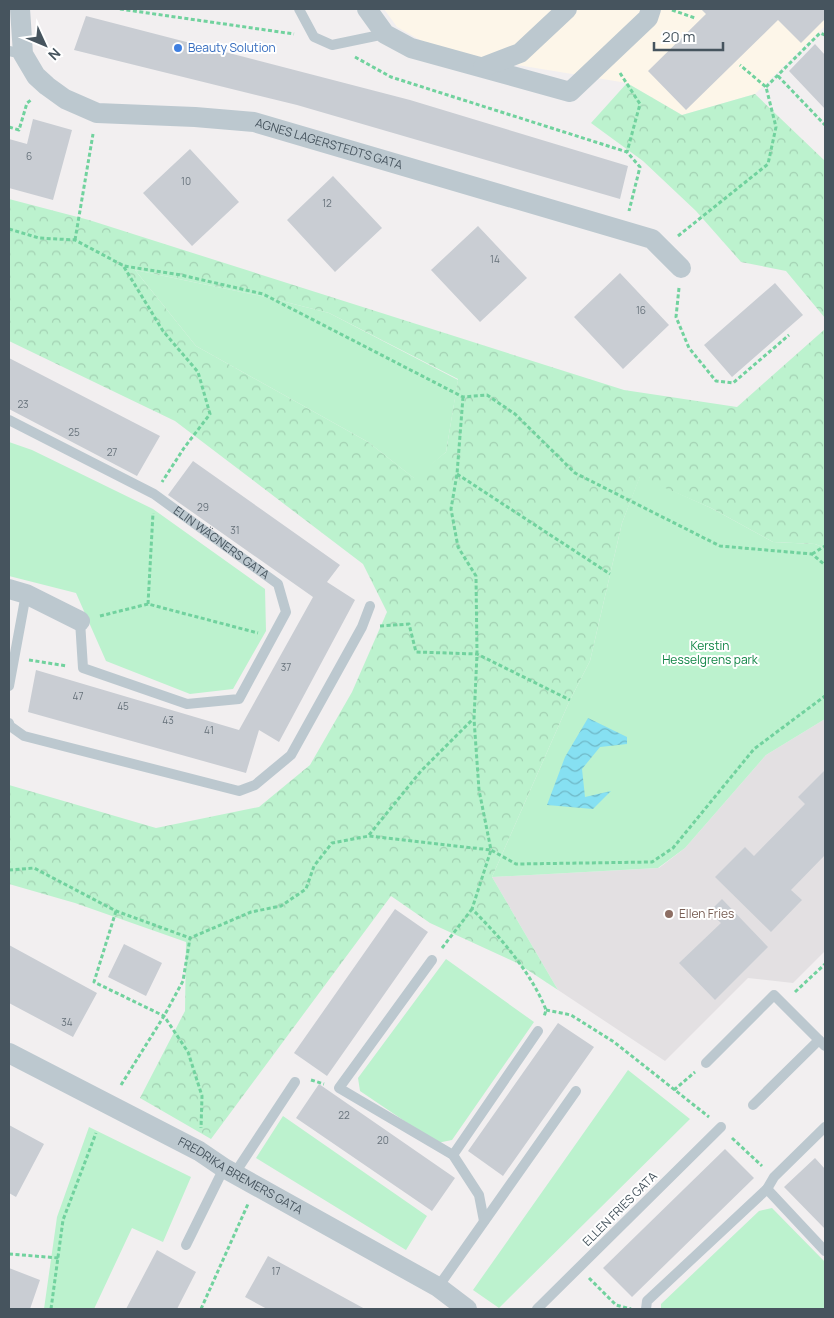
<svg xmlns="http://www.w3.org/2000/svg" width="834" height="1318" font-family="Manrope,sans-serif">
<defs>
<pattern id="forest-crowns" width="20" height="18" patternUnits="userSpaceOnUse" patternTransform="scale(1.25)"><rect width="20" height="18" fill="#bcf2ce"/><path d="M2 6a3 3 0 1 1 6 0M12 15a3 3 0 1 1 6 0" fill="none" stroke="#a3d1b3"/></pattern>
<pattern id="water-waves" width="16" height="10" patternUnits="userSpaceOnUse" patternTransform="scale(1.25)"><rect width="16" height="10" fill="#86e0f2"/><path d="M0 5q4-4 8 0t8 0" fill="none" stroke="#6fb8c7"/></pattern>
</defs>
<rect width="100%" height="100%" fill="#f2eff0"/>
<!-- commercial -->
<path fill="#fdf6e9" d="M384,9H825V26L755,94L682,115L627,83L443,53L397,27Z"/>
<!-- education -->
<path fill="#e3e0e2" d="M825,719V951L793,983L748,978L665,1061L558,990L492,877L659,868L685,848L766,755Z"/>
<!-- green -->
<path fill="#bcf2ce" d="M135,270L266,297L329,313L458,380L446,452L415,479L368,442L196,346Z
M9,442L32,450L153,509L265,589L266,631L233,689L190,694L106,661L76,593L9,576Z
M640,476L711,508L773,542L815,544L825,548V719L766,755L685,848L658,868L492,877L570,700L590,661L622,523Z
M446,959L534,1022L452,1140L437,1143L360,1091L358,1078Z
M628,1070L690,1119L499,1308L473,1290Z
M283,1116L427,1216L406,1250L256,1158Z
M89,1127L191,1177L163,1242L132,1228L94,1309H44L57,1217Z
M772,1208L825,1262V1309H661V1304L759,1211Z"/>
<!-- forest -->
<path fill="url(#forest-crowns)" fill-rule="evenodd" d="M627,83L682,115L755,94L825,161V318L786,271L741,262L696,211L643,161L591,123Z
M9,199L89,220L624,390L737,407L825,329V548L815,544L773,542L711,508L640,477L622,523L590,661L570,700L492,877L558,990L517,963L430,923L391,896L211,1139L140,1098L185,1011L186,942L75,903L9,884V785L156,828L259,807L310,765L352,692L387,612L363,564L175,421L9,341ZM135,270L266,297L329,313L458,379L446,452L414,478L368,442L196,346Z"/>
<!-- water -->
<path fill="url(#water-waves)" d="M588,718L627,737V744L600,747L582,769L585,797L611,791L593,809L547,805L565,757Z"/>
<!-- building -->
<path fill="#c9cdd3" d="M701,9H825V19L801,43L778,20L686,110L648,71L706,14Z
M86,16L410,100L628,166L620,199L297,105L74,50Z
M815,44L825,55V109L789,71Z
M33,119L72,130L53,200L9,188V139L27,144Z
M190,149L239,202L192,246L143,193Z
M333,176L382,228L335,272L287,220Z
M478,226L527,278L480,322L431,270Z
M620,273L669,325L623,369L574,317Z
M775,283L803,315L732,377L704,345Z
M9,358L160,436L137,476L9,409Z
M193,461L340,565L327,582L355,600L279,742L259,730L246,773L28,712L36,670L239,730L313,597L168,495Z
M825,770V855L791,890L802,900L771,932L715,877L745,847L754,856L805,804L798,797Z
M722,899L768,947L715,1000L679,963L721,923L709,912Z
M395,909L428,932L327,1076L294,1053Z
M124,944L162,963L146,996L108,977Z
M9,945L97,993L73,1037L9,1003Z
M558,1023L594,1047L503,1176L468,1151Z
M319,1084L455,1178L432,1211L296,1118Z
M9,1125L44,1144L16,1197L9,1193Z
M725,1149L754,1178L632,1297L603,1268Z
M815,1158L825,1169V1229L784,1187Z
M157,1250L196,1272L177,1309H126Z
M268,1256L365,1309H267L245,1297Z
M9,1268L40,1280L30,1309H9Z"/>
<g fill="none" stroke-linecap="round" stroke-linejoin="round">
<!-- path -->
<path stroke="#71d29e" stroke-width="3" stroke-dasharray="4 2.5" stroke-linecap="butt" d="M120,9L294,34
M672,10L695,18
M355,57L391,77L627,152L640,167L629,211
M620,73L640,104L627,152
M778,76L825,125
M766,87L820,33L825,35
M9,127L19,130L27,103L31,100
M9,229L39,238L75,240L124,266L181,275L263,294L463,397L487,395L515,414L575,473L720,546L812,554L825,565
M678,236L768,164L776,127L766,87L740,65
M75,240L93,134
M124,267L163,331L198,372L210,414L184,448L162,482
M679,288L676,317L689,348L716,381L733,383L789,335
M463,397L457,474L451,509L458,547L476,576L477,654L474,719L479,790L491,850L516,864L652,862L673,848L754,749L825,696
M457,474L610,574
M812,554L825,546
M148,604L153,513
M100,616L148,604L258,633
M380,626L409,624L416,652L477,654L570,700
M29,660L67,666
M369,835L421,771L473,719
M9,870L34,868L116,911L190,938
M116,911L94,982L164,1016L188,1052L202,1096L201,1128
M442,948L472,909
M795,992L825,964
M546,1010L571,1015L614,1042L709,1117
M311,1080L324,1084
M121,1085L164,1016L183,981L190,938L251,912L281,906L306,889L314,866L332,843L369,836L491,850L472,909C501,938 531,972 546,1010L544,1017
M674,1090L695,1072
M732,1138L762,1166
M9,1254L59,1258
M589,1278L616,1305L631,1309
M51,1309L63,1220L96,1133
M201,1309L248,1204"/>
<!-- service -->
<g stroke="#bcc8cf" stroke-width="10">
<path d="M299,9L314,37L332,45L385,34"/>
<path d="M9,51L23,54"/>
<path id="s1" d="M9,420L154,494L278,584L286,612L239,699L187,704L83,668L80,621"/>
<path d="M9,686L26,594"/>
<path d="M9,723L10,726L24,736L239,791L255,785L291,755L362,627L370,606"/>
<path d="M432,960L339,1088L453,1155L479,1195L484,1221"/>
<path d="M706,1063L774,995L825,1046"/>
<path d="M753,1105L819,1040"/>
<path d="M453,1155L538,1031"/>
<path d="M235,1173L295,1082"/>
<path d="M767,1189L825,1251"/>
<path d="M186,1245L224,1168"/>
<path d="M438,1287L576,1091"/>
<path d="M537,1309L721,1127"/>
<path d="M646,1309L647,1301L767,1189L774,1177L825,1127"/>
</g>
<!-- minor -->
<g stroke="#bcc8cf" stroke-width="20">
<path id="s2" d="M20,9L23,54L36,76L47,86L65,99L97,113L195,117L254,122L652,239L681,268"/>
<path d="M367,9L385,34L411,48L570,92L648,18L651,9"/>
<path d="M483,67L520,53L567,9"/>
<path d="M9,589L26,594L80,621"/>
<path id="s3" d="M9,1053L199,1151L224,1168L438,1287L467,1309"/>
</g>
</g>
<!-- markers -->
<circle fill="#3f7fe0" stroke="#fff" stroke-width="2" cx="178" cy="48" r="5"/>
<circle fill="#8d6e63" stroke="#fff" stroke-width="2" cx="669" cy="914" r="5"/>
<g text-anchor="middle" stroke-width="4" stroke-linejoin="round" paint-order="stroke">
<!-- number labels -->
<g font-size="10" fill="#67727b">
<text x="29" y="160">6</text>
<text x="186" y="185">10</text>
<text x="327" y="207">12</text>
<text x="495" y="263">14</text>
<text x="641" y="314">16</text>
<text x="23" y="408">23</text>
<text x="74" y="436">25</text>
<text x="112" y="456">27</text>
<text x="203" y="511">29</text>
<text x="235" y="534">31</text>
<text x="286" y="671">37</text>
<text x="78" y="700">47</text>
<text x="123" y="710">45</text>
<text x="168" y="724">43</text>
<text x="209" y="734">41</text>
<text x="67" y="1026">34</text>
<text x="344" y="1119">22</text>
<text x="383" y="1144">20</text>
<text x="276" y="1275">17</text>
</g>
<!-- shop labels -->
<g font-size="12" fill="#366cbe" stroke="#fff" text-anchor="start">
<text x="188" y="52">Beauty Solution</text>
</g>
<!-- street labels -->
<g font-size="12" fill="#46545e" stroke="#fff">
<text dy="4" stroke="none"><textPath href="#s2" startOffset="378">AGNES LAGERSTEDTS GATA</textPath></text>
<text dy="4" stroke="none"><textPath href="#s1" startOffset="246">ELIN WÄGNERS GATA</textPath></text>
<text dy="4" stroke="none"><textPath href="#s3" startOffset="262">FREDRIKA BREMERS GATA</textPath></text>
<text transform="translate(620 1209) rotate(-45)" y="4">ELLEN FRIES GATA</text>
</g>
<!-- park labels -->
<g font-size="12" fill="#118546" stroke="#fff">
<text x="710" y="650">Kerstin<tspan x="710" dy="14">Hesselgrens park</tspan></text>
</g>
<!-- education labels -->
<g font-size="12" fill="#785e54" stroke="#fff" text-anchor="start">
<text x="679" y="918">Ellen Fries</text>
</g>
</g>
<!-- border -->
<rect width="834" height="1318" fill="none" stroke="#46545e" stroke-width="20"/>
<!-- north arrow -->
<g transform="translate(45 45) rotate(134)" stroke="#ffffff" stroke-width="4" paint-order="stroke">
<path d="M0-4L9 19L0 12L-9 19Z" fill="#46545e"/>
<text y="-8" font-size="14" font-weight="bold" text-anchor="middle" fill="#46545e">N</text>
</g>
<!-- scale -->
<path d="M654 42v8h69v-8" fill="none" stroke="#46545e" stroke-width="2.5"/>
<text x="662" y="42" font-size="15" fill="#46545e" stroke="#ffffff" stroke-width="4" paint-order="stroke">20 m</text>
</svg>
